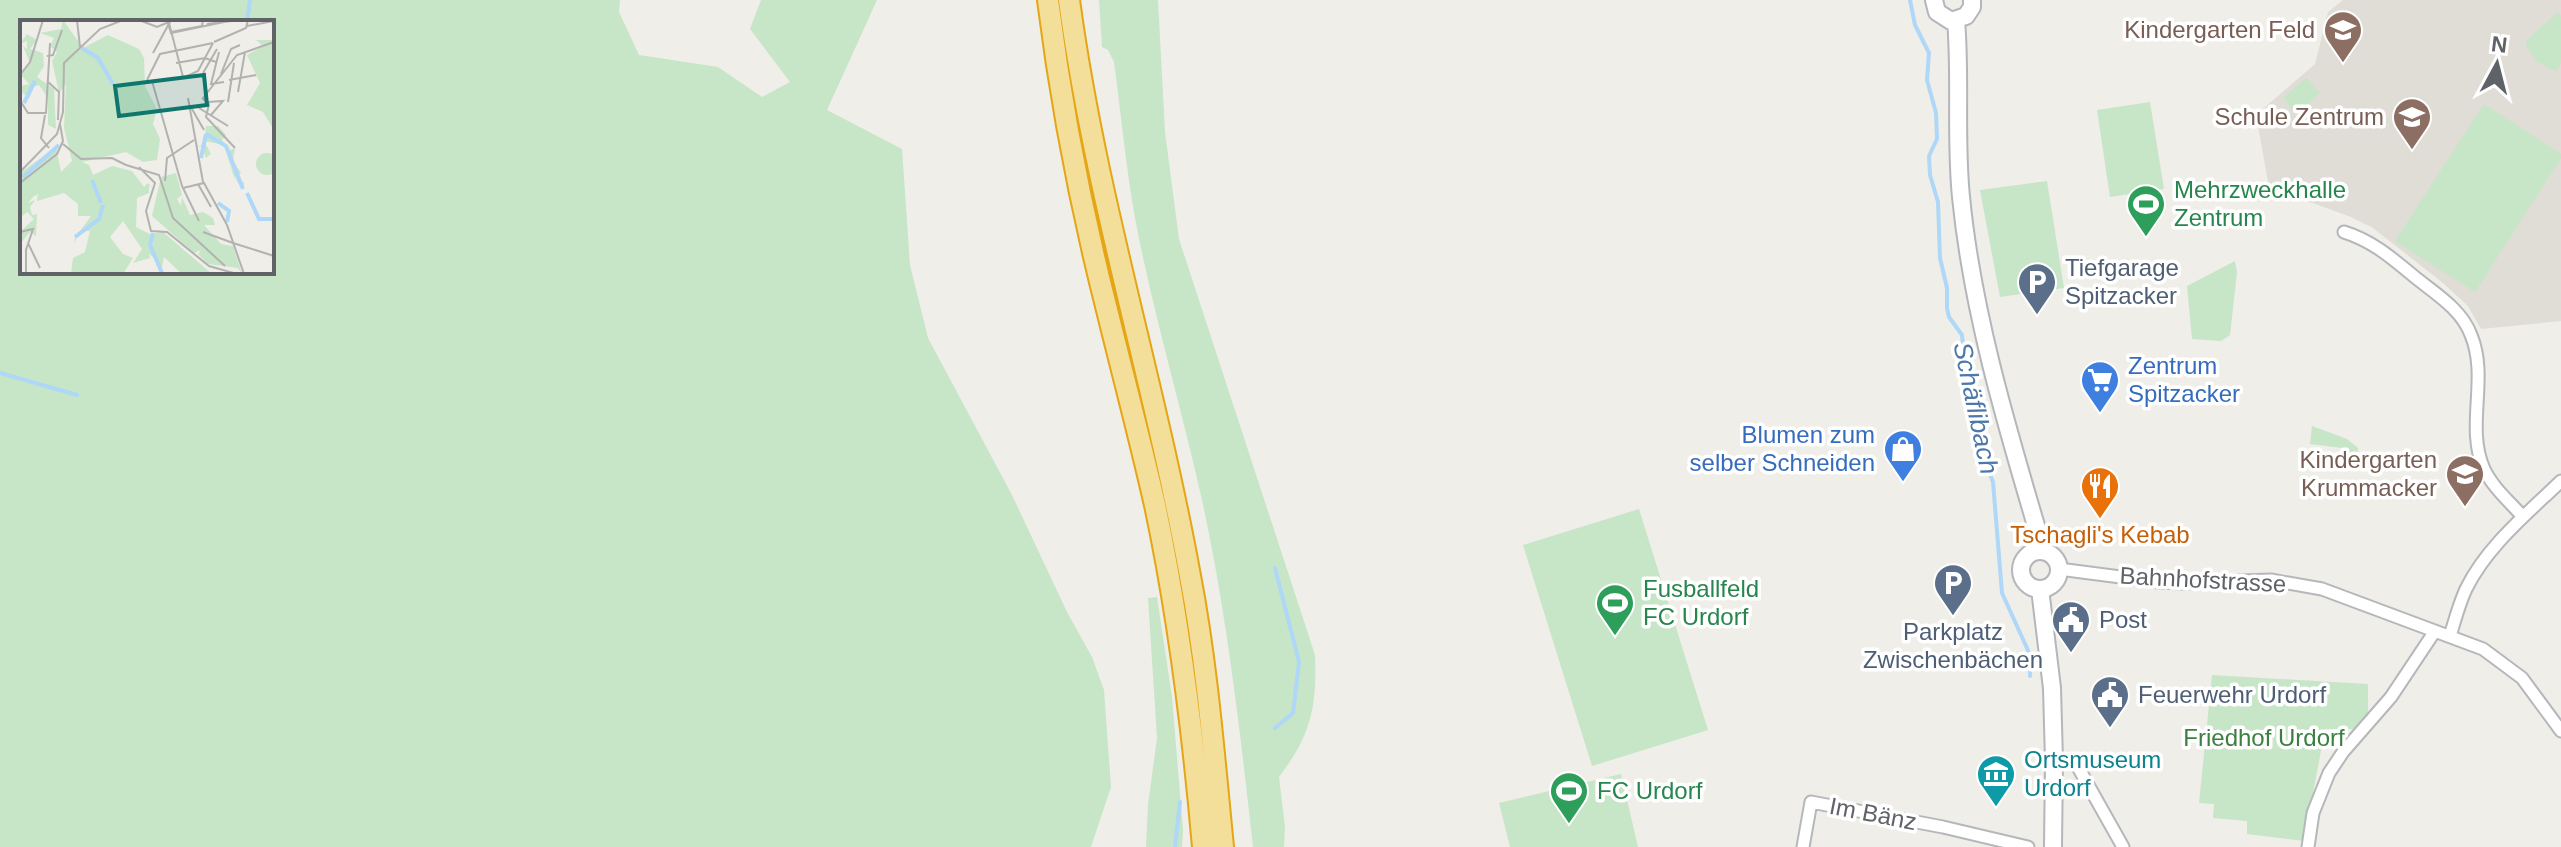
<svg xmlns="http://www.w3.org/2000/svg" width="2561" height="847" font-family="Helvetica,sans-serif">
<rect width="100%" height="100%" fill="#f0eee8"/>
<!-- education -->
<path fill="#dfddd6" d="M2343,0H2561V321L2481,329L2468,306L2443,283L2373,228L2351,217L2269,187L2256,115L2315,64L2328,12Z"/>
<!-- green -->
<path fill="#c7e5c7" fill-rule="evenodd" d="M0,0H620L619,12L639,55L718,67L762,97L790,82L750,29L761,0H877L827,110L902,149L910,265L928,338L1012,495L1067,612L1092,657L1104,690L1111,787L1091,847H0ZM22,22H272V272H22Z
M1099,0H1158L1165,132L1179,239L1315,655C1317,707 1311,735 1279,777L1285,827L1284,847H1253C1240,731 1227,614 1202,500C1181,406 1153,313 1135,218C1126,167 1121,114 1114,62L1108,50L1102,47Z
M2557,13L2561,15V62L2557,72L2537,62L2526,46L2527,40Z
M2306,78L2320,93L2296,114L2283,98Z
M2150,102L2164,189L2110,197L2097,110Z
M2484,104L2561,154V158L2475,292L2395,241Z
M2047,181L2064,288L2000,297L1980,190Z
M2235,261L2237,272L2230,335L2221,341L2192,339L2187,286Z
M2312,426L2347,439L2358,448L2357,456L2341,454L2342,448L2310,444Z
M1639,509L1708,730L1592,766L1523,545Z
M1157,597L1172,697L1183,830L1182,847H1146L1148,805L1157,738L1148,598Z
M2212,675L2368,684V713L2353,729H2325L2304,841L2247,834V821L2213,818L2214,804L2199,803Z
M1621,774L1638,847H1510L1499,803Z"/>
<g fill="none" stroke-linecap="round" stroke-linejoin="round">
<!-- stream -->
<path stroke="#afd7f8" stroke-width="4" d="M1910,0L1915,25L1929,53L1927,80L1936,113L1937,139L1929,156L1930,175L1938,202L1940,258L1947,288V308L1949,317L1962,335L1966,376L1975,396L1979,421L1980,449L1993,482L2002,593L2031,657L2030,676
M247,22L250,0
M0,373L77,395
M1275,728L1293,713L1299,662L1275,568
M1175,847L1180,802"/>
<defs>
<path id="street" d="M2344,232C2373,241 2393,259 2416,278C2436,294 2462,310 2471,335C2489,378 2465,427 2484,469C2493,488 2510,502 2523,517
M2059,569L2159,582L2184,583L2271,580L2322,589L2483,649L2522,678L2561,731
M2450,636C2455,620 2459,604 2466,589C2487,546 2528,513 2561,481
M2054,761L2071,762L2078,767L2123,847
M1803,847L1811,802L1943,827L2028,847
M2308,847L2313,813L2329,773L2343,752L2391,697L2435,631"/>
<path id="secondary" d="M1934,0L1937,12L1951,21L1966,16L1972,7V0
M1956,20C1961,79 1955,138 1961,197C1972,309 2005,421 2037,529L2041,551
M2021 570a19 19 0 1 1 38 0a19 19 0 1 1-38 0Z
M2040,589L2052,688L2054,761L2053,847"/>
<path id="highway" d="M1048,0C1061,104 1081,208 1107,310C1123,375 1140,439 1155,505C1179,618 1193,732 1203,847
M1069,0C1095,195 1155,383 1190,576C1207,665 1214,756 1223,847"/>
</defs>
<!-- street casing -->
<use href="#street" stroke="#b5b7bb" stroke-width="15"/>
<!-- secondary casing -->
<use href="#secondary" stroke="#b4b6bb" stroke-width="20"/>
<!-- highway casing -->
<use href="#highway" stroke="#e4a614" stroke-width="24"/>
<!-- street -->
<use href="#street" stroke="#fff" stroke-width="11"/>
<!-- secondary -->
<use href="#secondary" stroke="#fff" stroke-width="16"/>
<!-- highway -->
<use href="#highway" stroke="#f4df9a" stroke-width="20"/>
</g>
<!-- icons -->
<defs>
<symbol id="school-pin" viewBox="-11 -11 22 30"><path d="M0 17L-7.5 6A9.5 9.5 0 1 1 7.5 6Z" fill="#8d6e63" stroke="#fff"/><path d="M0-5L7-2L0 1L-7-2ZM-4 1L0 2.5L4 1V4Q0 6-4 4Z" fill="#fff"/></symbol>
<symbol id="stadium-pin" viewBox="-11 -11 22 30"><path d="M0 17L-7.5 6A9.5 9.5 0 1 1 7.5 6Z" fill="#2e9e5b" stroke="#fff"/><path d="M0-5a6.5 5 0 1 0 0 10a6.5 5 0 1 0 0-10ZM-3.5-1.8h7v3.6h-7Z" fill="#fff"/></symbol>
<symbol id="parking-pin" viewBox="-11 -11 22 30"><path d="M0 17L-7.5 6A9.5 9.5 0 1 1 7.5 6Z" fill="#5c6f8a" stroke="#fff"/><path d="M-3.5-5.5H1a3.5 3.5 0 0 1 0 7H-1V5.5H-3.5ZM-1-3.4V-.6H.8a1.4 1.4 0 0 0 0-2.8Z" fill="#fff"/></symbol>
<symbol id="supermarket-pin" viewBox="-11 -11 22 30"><path d="M0 17L-7.5 6A9.5 9.5 0 1 1 7.5 6Z" fill="#3f7fe0" stroke="#fff"/><path d="M-6-5.5h2.5l.6 2H6L4.5 2H-2.5L-4.4-4H-6ZM-1.5 3.2a1.3 1.3 0 1 0 .1 0ZM3 3.2a1.3 1.3 0 1 0 .1 0Z" fill="#fff"/></symbol>
<symbol id="shop-pin" viewBox="-11 -11 22 30"><path d="M0 17L-7.5 6A9.5 9.5 0 1 1 7.5 6Z" fill="#3f7fe0" stroke="#fff"/><path d="M-5-2.5h2.3a2.7 3.5 0 0 1 5.4 0H5L5.5 6h-11ZM-1.5-2.5h3a1.5 2.3 0 0 0-3 0Z" fill="#fff"/></symbol>
<symbol id="restaurant-pin" viewBox="-11 -11 22 30"><path d="M0 17L-7.5 6A9.5 9.5 0 1 1 7.5 6Z" fill="#e8710a" stroke="#fff"/><path d="M-5-6h1v4h1v-4h1v4h1v-4h1v5L-1.5 .5V6h-2V.5L-5-1ZM5-6V6H3V1.5H1.5Q1.5-4 5-6Z" fill="#fff"/></symbol>
<symbol id="civic-pin" viewBox="-11 -11 22 30"><path d="M0 17L-7.5 6A9.5 9.5 0 1 1 7.5 6Z" fill="#5c6f8a" stroke="#fff"/><path d="M-.6-6.5H3V-4.5H.6V-3L4-1V1h2V6H-6V1h2V-1L-.6-3ZM-1.2 2.5V6h2.4V2.5Z" fill="#fff"/></symbol>
<symbol id="museum-pin" viewBox="-11 -11 22 30"><path d="M0 17L-7.5 6A9.5 9.5 0 1 1 7.5 6Z" fill="#0f9aa8" stroke="#fff"/><path d="M0-6L6-3V-2H-6V-3ZM-5-1h2V3h-2ZM-1-1h2V3h-2ZM3-1h2V3H3ZM-6 4H6V6H-6Z" fill="#fff"/></symbol>
</defs>
<g fill-rule="evenodd">
<use href="#school-pin" x="2321" y="8" width="44" height="60"/>
<use href="#school-pin" x="2390" y="95" width="44" height="60"/>
<use href="#stadium-pin" x="2124" y="182" width="44" height="60"/>
<use href="#parking-pin" x="2015" y="260" width="44" height="60"/>
<use href="#supermarket-pin" x="2078" y="358" width="44" height="60"/>
<use href="#shop-pin" x="1881" y="427" width="44" height="60"/>
<use href="#school-pin" x="2443" y="452" width="44" height="60"/>
<use href="#restaurant-pin" x="2078" y="464" width="44" height="60"/>
<use href="#parking-pin" x="1931" y="561" width="44" height="60"/>
<use href="#stadium-pin" x="1593" y="581" width="44" height="60"/>
<use href="#civic-pin" x="2049" y="598" width="44" height="60"/>
<use href="#civic-pin" x="2088" y="673" width="44" height="60"/>
<use href="#museum-pin" x="1974" y="752" width="44" height="60"/>
<use href="#stadium-pin" x="1547" y="769" width="44" height="60"/>
</g>
<g text-anchor="middle" stroke-width="7" stroke-linejoin="round" paint-order="stroke">
<!-- education labels -->
<g font-size="24" fill="#785e54" stroke="#fff" text-anchor="end">
<text x="2315" y="38">Kindergarten Feld</text>
<text x="2384" y="125">Schule Zentrum</text>
<text x="2437" y="468">Kindergarten<tspan x="2437" dy="28">Krummacker</tspan></text>
</g>
<!-- leisure labels -->
<g font-size="24" fill="#27864d" stroke="#fff" text-anchor="start">
<text x="2174" y="198">Mehrzweckhalle<tspan x="2174" dy="28">Zentrum</tspan></text>
<text x="1643" y="597">Fusballfeld<tspan x="1643" dy="28">FC Urdorf</tspan></text>
<text x="1597" y="799">FC Urdorf</text>
</g>
<!-- service labels -->
<g font-size="24" fill="#4e5e75" stroke="#fff" text-anchor="start">
<text x="2065" y="276">Tiefgarage<tspan x="2065" dy="28">Spitzacker</tspan></text>
<text x="2099" y="628">Post</text>
<text x="1953" y="640" text-anchor="middle">Parkplatz<tspan x="1953" dy="28">Zwischenbächen</tspan></text>
<text x="2138" y="703">Feuerwehr Urdorf</text>
</g>
<!-- shop labels -->
<g font-size="24" fill="#366cbe" stroke="#fff" text-anchor="start">
<text x="2128" y="374">Zentrum<tspan x="2128" dy="28">Spitzacker</tspan></text>
<text x="1875" y="443" text-anchor="end">Blumen zum<tspan x="1875" dy="28">selber Schneiden</tspan></text>
</g>
<!-- food labels -->
<g font-size="24" fill="#c56008" stroke="#fff">
<text x="2100" y="543">Tschagli's Kebab</text>
</g>
<!-- street labels -->
<g font-size="24" fill="#5f6266" stroke="#fff">
<text transform="translate(2203 580) rotate(3)" y="8">Bahnhofstrasse</text>
<text transform="translate(1873 814) rotate(11)" y="8">Im Bänz</text>
</g>
<!-- park labels -->
<g font-size="24" fill="#3c8040" stroke="#fff">
<text x="2264" y="746">Friedhof Urdorf</text>
</g>
<!-- culture labels -->
<g font-size="24" fill="#0d838f" stroke="#fff" text-anchor="start">
<text x="2024" y="768">Ortsmuseum<tspan x="2024" dy="28">Urdorf</tspan></text>
</g>
<!-- water labels -->
<g font-size="26" font-style="italic" fill="#4c78aa" stroke="#fff">
<text transform="translate(1976 408) rotate(78)" y="9">Schäflibach</text>
</g>
</g>
<!-- overview -->
<g transform="translate(20 20)">
<rect width="254" height="254" fill="#f0eee8"/>
<path d="M43,0L63,28L88,15L119,29L124,38L125,66L137,89L133,104L140,119L137,140L123,142L106,132L62,142L69,145L73,155L92,146L112,151L124,167L128,163L134,169L129,165V173L117,178L116,207L130,214L143,212L192,254H162L144,237L141,253L138,241L129,234L130,238L113,243L122,229L103,201L90,217L103,234L113,238L103,254H51L53,238L65,232L70,211H60L54,223L55,218L71,196H58V184L44,173L17,181L18,174L13,177L8,183L15,180L10,187L12,195L17,194L16,216L10,212L0,224V212L14,199L7,192L0,198V153L36,127L41,152L52,141L44,108L46,64L39,73L32,41L37,32L30,26L34,18L20,13L41,9ZM7,14L17,20L10,29L23,33L24,46L17,57L34,69L36,109L28,105V78L19,65L13,67L9,79L0,70V66L9,64L1,55L10,43L3,26L7,29V21L0,24ZM236,20H254V110L243,92L227,85L240,63L227,35L243,26ZM186,106H198L206,115L202,120L210,130L215,128L213,141L221,153L215,157L221,165L224,161L223,169L214,157L204,125L184,121L191,134L186,138L182,126L176,127L184,124ZM236 144a11 11 0 1 1 22 0a11 11 0 1 1-22 0ZM156,153L162,175L157,179L161,186L162,177L170,195L183,192L193,198L195,205H184L201,224L213,226L222,254L218,248L188,244L178,234L181,230L174,233L132,196L141,157Z" fill="#c7e5c7"/>
<path fill="none" stroke="#afd7f8" stroke-width="4" d="M62,28L78,38L93,64M4,83L15,61M186,114L206,126L223,169M181,138L186,114M3,157L39,125M72,160L81,183M227,173L239,199H254M198,183L209,191L207,202M133,213L130,225L142,253M55,217L79,199L83,185"/>
<path fill="none" stroke="#b2b2b0" stroke-width="2" d="M57,0L60,27M119,0L137,7L149,2M147,0L151,13L204,2M149,3L163,57M187,4L220,0M227,6L254,1M151,12L182,6L183,0M194,22L226,8L228,0M199,32L191,64L204,62M133,33L151,0M27,36L33,35L42,10M156,43L185,38L196,42M183,53L197,29M201,54L211,29L220,25M0,55L10,42L23,0M163,58L178,51L193,23M127,60L140,34L193,23M209,60L236,55M27,61L39,72L38,100M132,61L162,166L179,201M218,72L225,32M168,78L183,162M182,78L189,84L186,97L215,128M183,78L217,35L254,22M1,82L8,93H26L30,23M188,82L203,81L191,95M208,82L214,43M179,88L208,106M172,89L184,110M25,95L21,118L29,128M43,124L61,139L92,138L106,145M106,145L139,155L153,198L205,246M119,147L135,163L126,191L131,211L147,212L189,246L217,254M0,152L37,114L43,92L44,43L80,9L103,0M145,161L147,138L174,120M0,163L37,134L43,121L40,104M178,164L191,187M163,168L184,163L207,205L224,254M0,212L13,209L6,230V254M183,212L213,223M8,223L20,248M213,223L254,236"/>
<path fill="#0f766e" fill-opacity="0.15" stroke="#0f766e" stroke-width="4" d="M184,55L187,85L99,96L95,66Z"/>
<rect width="254" height="254" fill="none" stroke="#5f6266" stroke-width="4"/>
</g>
<!-- north arrow -->
<g transform="translate(2497 64) rotate(7)" stroke="#ffffff" stroke-width="6" paint-order="stroke">
<path d="M0-6L14 30L0 20L-14 30Z" fill="#5f6266"/>
<text y="-12" font-size="22" font-weight="bold" text-anchor="middle" fill="#5f6266">N</text>
</g>
</svg>
